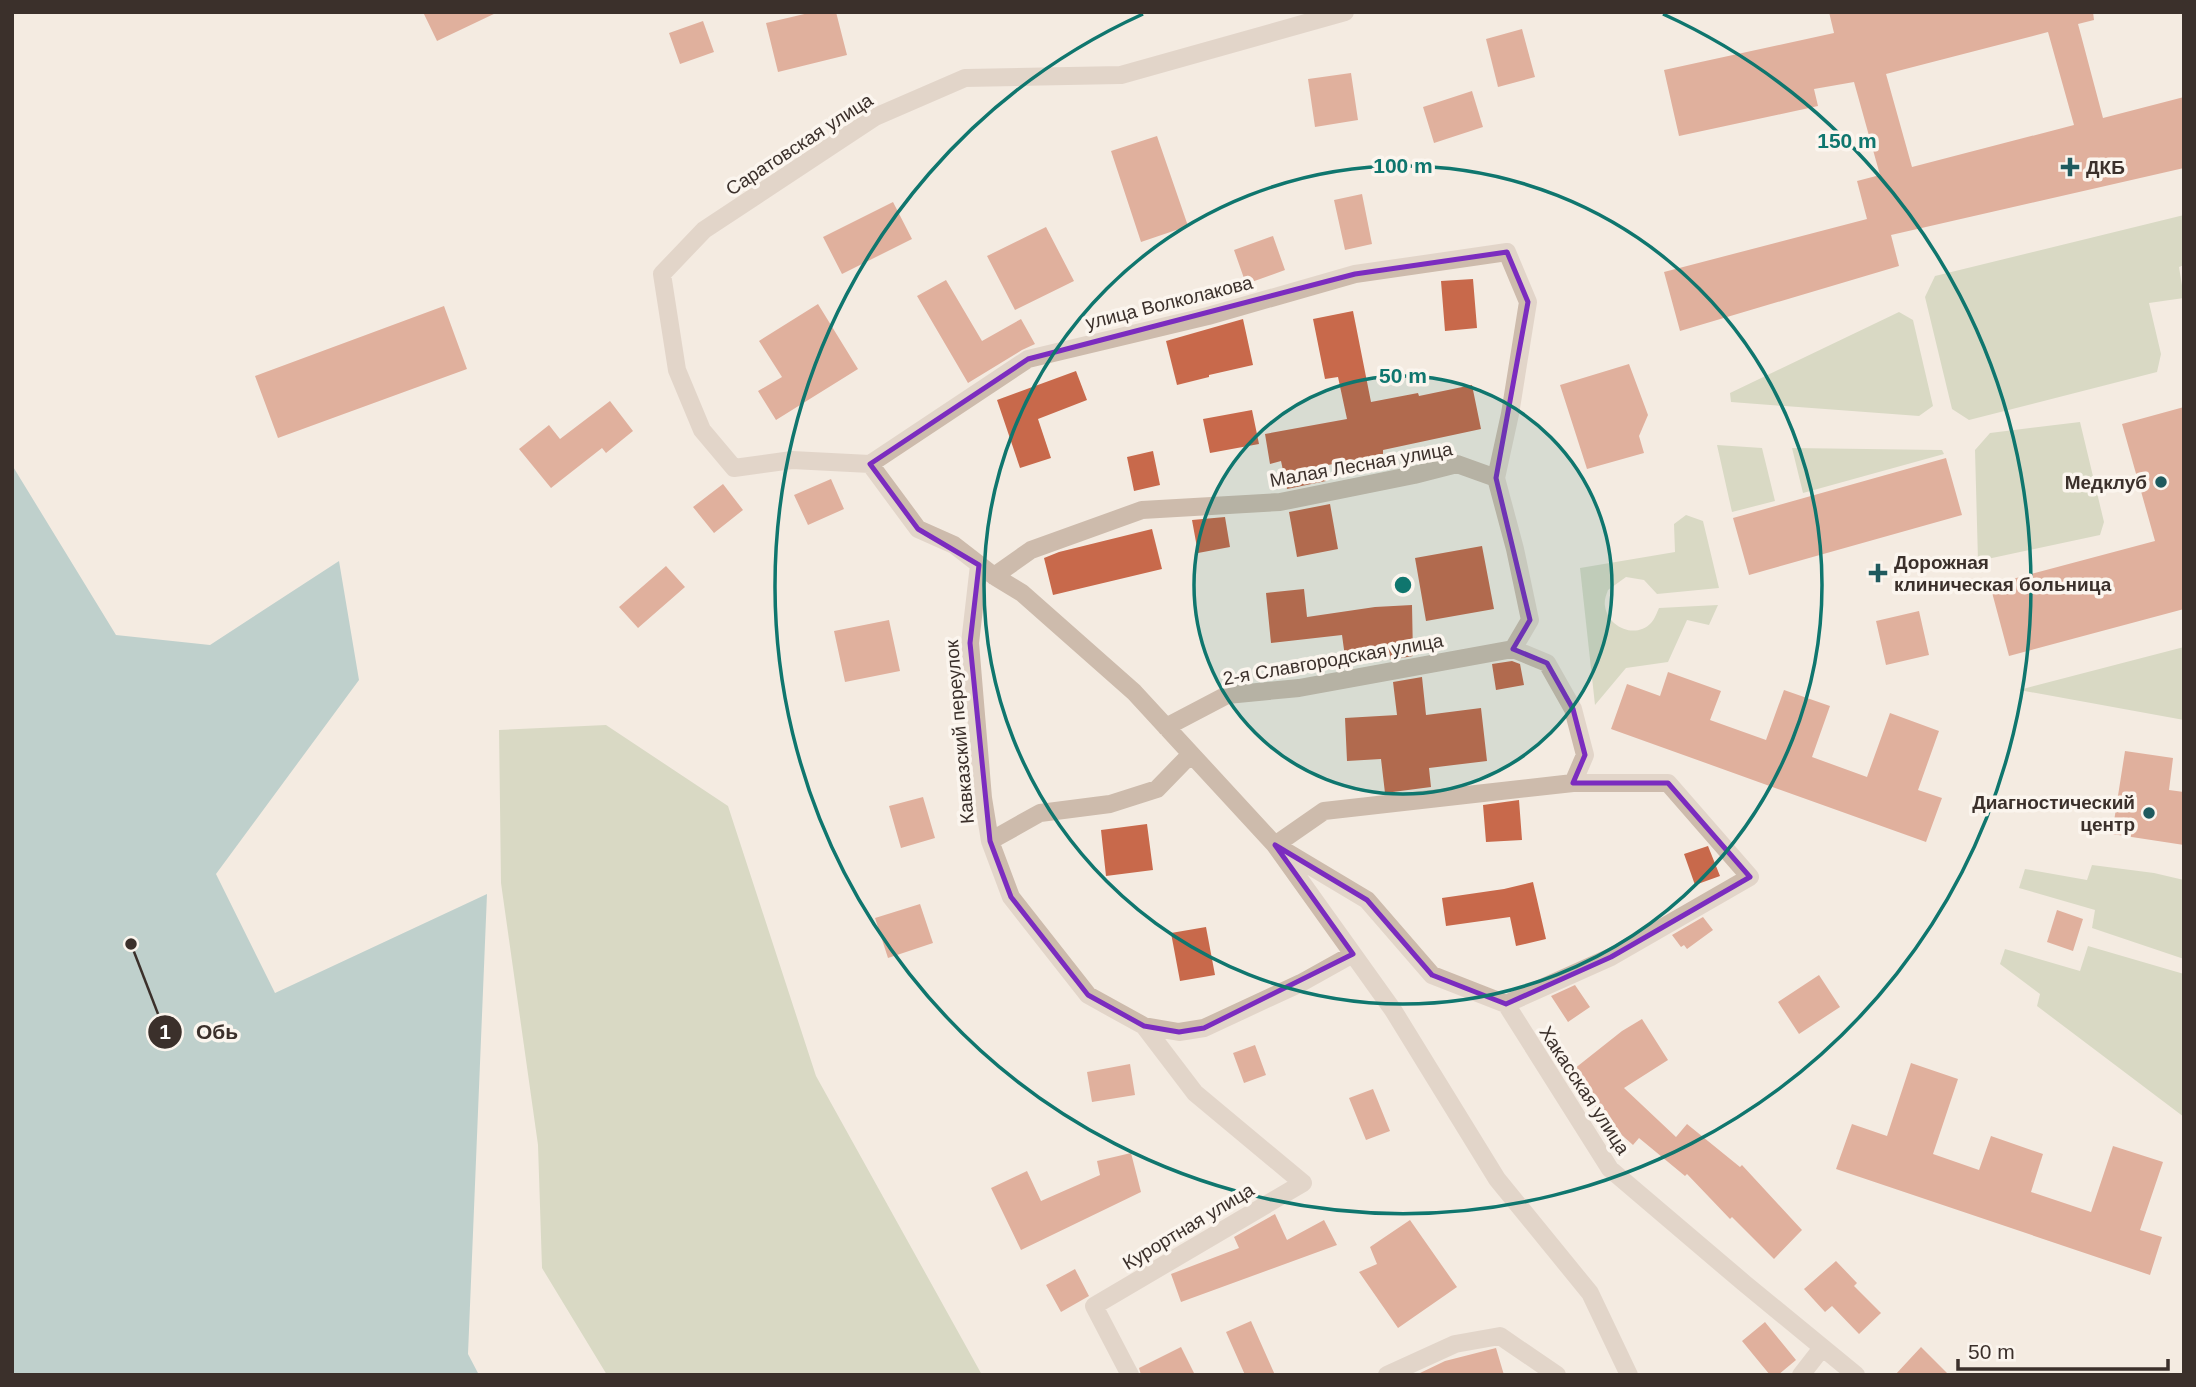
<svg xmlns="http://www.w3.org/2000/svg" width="2196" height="1387" font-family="Helvetica,sans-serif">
<rect width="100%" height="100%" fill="#f4ebe1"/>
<!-- green -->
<path fill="#b8c4a0" d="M2184,215V265L2179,267L2184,298L2149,303L2161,354L2157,372L1969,420L1952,409L1925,297L1935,276Z
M1899,312L1913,320L1933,406L1919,416L1731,402L1730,393Z
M2080,422L2104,522L2100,535L1978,561L1975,450L1990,433Z
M1717,445L1762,448L1775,501L1732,512Z
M1792,448L1942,450L1944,454L1803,493Z
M1686,515L1703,521L1719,588L1657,594L1644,580L1626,577L1608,590C1606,595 1604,601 1605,606C1608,628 1636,639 1651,623C1655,619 1657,612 1659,608L1718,605L1709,625L1687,620L1668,662L1626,668L1595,705L1580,568L1675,552L1674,524Z
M2184,647V720L2019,690Z
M606,725L728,806L816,1076L982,1375H607L542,1268L538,1145L501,883L499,730Z
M2092,865L2154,873L2184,880V959L2092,928L2095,910L2019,888L2025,869L2087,880Z
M2088,946L2184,974V1117L2037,1006L2040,994L2000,964L2005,949L2080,971Z"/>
<!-- water -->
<path fill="#7fb0b2" d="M12,465L116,635L210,645L339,561L359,680L216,874L275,993L487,894L468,1354L479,1375H12Z"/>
<!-- building -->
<path fill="#c8694b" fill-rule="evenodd" d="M423,12H498L437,41Z
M813,12H836L847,55L778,72L766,23Z
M1829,12H2093L2094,20L2078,24L2103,118L2184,97V168L1891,235L1899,266L1680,331L1664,272L1867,219L1857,181L1880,175L1854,82L1814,89L1818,106L1679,136L1664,70L1834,33ZM2048,32L2074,125L1912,167L1886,74Z
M703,21L714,52L680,64L669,33Z
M1522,29L1535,77L1498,87L1486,39Z
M1351,73L1358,120L1315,127L1308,79Z
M1472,91L1483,127L1434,143L1423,107Z
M1157,136L1188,226L1141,242L1111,151Z
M1362,194L1372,244L1345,250L1334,200Z
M893,202L912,239L842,274L823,237Z
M1046,227L1074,281L1015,310L987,256Z
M1273,236L1285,270L1246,284L1234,250Z
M1473,279L1477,328L1445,331L1441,281Z
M946,280L982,341L1021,319L1035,344L1022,350L968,383L917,296Z
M818,304L858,369L776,420L758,391L782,377L759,341Z
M444,306L467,369L278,438L255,376Z
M1353,311L1371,402L1418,393L1419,396L1472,385L1481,429L1383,450V454L1323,466L1326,481L1287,489L1281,461L1270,464L1265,434L1347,419L1338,377L1325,379L1313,319Z
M1243,319L1253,365L1209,375V377L1177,385L1166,341Z
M1629,364L1648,415L1639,436L1644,453L1587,469L1560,385Z
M1076,371L1087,400L1038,419L1051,458L1020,468L997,400Z
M610,401L633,431L606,453L602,448L551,488L519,449L549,425L560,439Z
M2184,407V609L2009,656L1990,585L2155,541L2122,424Z
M1252,410L1259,444L1210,453L1203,419Z
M1153,451L1160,485L1134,491L1127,457Z
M1946,458L1962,515L1749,575L1733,518Z
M831,479L844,509L808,525L794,495Z
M723,484L743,510L714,533L693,507Z
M1330,504L1338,549L1297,557L1289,512Z
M1225,517L1230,547L1198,553L1192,520Z
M1152,529L1162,569L1053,595L1044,558L1059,552Z
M1482,546L1494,609L1426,621L1415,558Z
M666,566L685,587L638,628L619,607Z
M1304,589L1307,617L1375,607L1412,605L1413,656L1390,660L1389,650L1345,657L1342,635L1271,643L1266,593Z
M1919,611L1929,655L1886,665L1876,621Z
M889,620L900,671L845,682L834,631Z
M1512,661L1520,664L1524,685L1496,690L1492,664Z
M1668,672L1721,691L1710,720L1766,740L1784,690L1830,706L1812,757L1867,777L1890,713L1939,731L1918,790L1942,798L1926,842L1611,729L1627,684L1660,696Z
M1422,677L1426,715L1481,708L1487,761L1429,768L1431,787L1385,793L1381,759L1347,761L1345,718L1397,715L1393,682Z
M2125,751L2173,758L2169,790L2184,792V845L2112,834Z
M923,797L935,838L901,848L889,806Z
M1519,800L1522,840L1486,842L1483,805Z
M1147,824L1153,870L1106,876L1101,830Z
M1708,846L1720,876L1695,885L1684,854Z
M1533,882L1546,939L1516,946L1510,917L1446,926L1442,898L1504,889Z
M920,904L933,943L888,958L875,918Z
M2057,910L2083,919L2073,951L2047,942Z
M1703,917L1713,930L1687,949L1684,945L1681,947L1672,935Z
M1206,927L1215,975L1180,981L1171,933Z
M1819,975L1840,1007L1799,1034L1778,1002Z
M1575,985L1590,1007L1568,1022L1551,996Z
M1642,1019L1668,1060L1624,1088L1676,1137L1687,1124L1740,1167L1742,1165L1802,1230L1774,1259L1732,1217L1730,1219L1687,1174L1685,1176L1639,1138L1633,1145L1606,1121L1569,1073L1622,1031Z
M1255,1045L1266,1075L1244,1083L1233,1053Z
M1911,1063L1958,1079L1933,1154L1979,1170L1991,1136L2043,1154L2031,1192L2091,1212L2113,1146L2163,1162L2140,1230L2162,1237L2150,1275L1836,1169L1852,1124L1887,1136Z
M1130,1064L1135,1095L1092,1102L1087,1072Z
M1373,1089L1390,1131L1366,1140L1349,1098Z
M1131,1153L1141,1192L1021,1250L991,1188L1027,1171L1041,1201L1100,1175L1097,1161Z
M1275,1214L1287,1240L1324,1220L1337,1245L1181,1302L1171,1274L1239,1248L1234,1237Z
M1410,1220L1457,1287L1398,1328L1359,1272L1377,1264L1370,1247Z
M1836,1261L1857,1283L1854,1286L1881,1313L1859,1334L1832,1306L1825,1312L1804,1289Z
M1075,1269L1089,1296L1061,1312L1046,1285Z
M1251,1321L1275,1375H1245L1226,1332Z
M1765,1322L1796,1360L1778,1375H1770L1742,1341Z
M1181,1347L1195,1375H1141L1139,1368Z
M1921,1347L1949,1375H1895Z
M1496,1348L1504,1375H1420V1373L1445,1361Z"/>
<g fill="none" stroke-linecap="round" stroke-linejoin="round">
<!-- minor -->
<path stroke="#cdbbac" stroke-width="18" d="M1345,12L1121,75L965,78L875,117L704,230L662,274L677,370L702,430L734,468L792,460L870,464L918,529L954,545L994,576L1022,593L1134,692L1275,845L1393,1010L1497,1179L1590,1293L1629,1375
M870,464L1028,359L1208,316L1355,274L1507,252L1528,302L1510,414L1496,478L1515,549L1530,620L1513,649
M979,565L970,643L983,798L990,841L1011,897L1088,995L1144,1026L1179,1032L1204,1028L1301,983L1353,954
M994,576L1031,550L1142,510L1280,502L1414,475L1457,464L1496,478
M1513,649L1547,663L1573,709L1585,755L1573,783L1324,811L1275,845L1367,900L1432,975L1506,1004L1610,1169L1744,1283L1856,1375
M1166,727L1227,695L1299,688L1513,649
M990,841L1040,813L1110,804L1157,789L1191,754
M1506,1004L1611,957L1750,877L1668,783H1573
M1130,1375L1094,1306L1303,1183L1195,1093L1144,1026
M1387,1375L1455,1344L1500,1336L1557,1375
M1801,1375L1822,1348"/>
</g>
<!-- marked area -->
<path d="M0 0H2196V1387H0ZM1507,252L1528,302L1496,478L1530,620L1513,649L1547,663L1573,709L1585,755L1573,783H1668L1750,877L1611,957L1506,1004L1432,975L1367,900L1275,845L1353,954L1204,1028L1179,1032L1144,1026L1088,995L1011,897L990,841L970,643L979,565L918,529L870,464L1028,359L1355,274Z" fill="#f4ebe1" fill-opacity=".55" fill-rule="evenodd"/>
<path fill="none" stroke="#7b2cbf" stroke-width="5" stroke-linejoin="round" d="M1507,252L1528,302L1496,478L1530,620L1513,649L1547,663L1573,709L1585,755L1573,783H1668L1750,877L1611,957L1506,1004L1432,975L1367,900L1275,845L1353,954L1204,1028L1179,1032L1144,1026L1088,995L1011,897L990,841L970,643L979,565L918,529L870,464L1028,359L1355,274Z"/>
<!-- distance rings -->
<circle cx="1403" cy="585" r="209" fill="#0f766e" fill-opacity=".12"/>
<g fill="none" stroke="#0f766e" stroke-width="3.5">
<circle cx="1403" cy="585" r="209"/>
<circle cx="1403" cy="585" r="419"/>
<path d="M1663 14A628 628 0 1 1 1143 14"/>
</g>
<!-- markers -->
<g fill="#1f5a5e" stroke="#fbf5ee" stroke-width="2.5">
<path d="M2066.5 156.5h7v7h7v7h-7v7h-7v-7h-7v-7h7z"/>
<circle cx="2161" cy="482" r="7"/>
<path d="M1874.5 562.5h7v7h7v7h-7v7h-7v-7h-7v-7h7z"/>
<circle cx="2149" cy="813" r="7"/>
</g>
<g text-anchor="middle" stroke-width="7" stroke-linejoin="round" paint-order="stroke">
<!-- street labels -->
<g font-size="19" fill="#3b302b" stroke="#fbf5ee">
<text transform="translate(799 144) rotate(-33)" y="7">Саратовская улица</text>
<text transform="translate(1169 302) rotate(-14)" y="7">улица Волколакова</text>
<text transform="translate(1361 464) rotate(-10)" y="7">Малая Лесная улица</text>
<text transform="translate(1333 659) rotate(-10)" y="7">2-я Славгородская улица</text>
<text transform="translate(959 732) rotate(-95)" y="7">Кавказский переулок</text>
<text transform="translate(1585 1090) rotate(57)" y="7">Хакасская улица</text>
<text transform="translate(1188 1226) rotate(-31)" y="7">Курортная улица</text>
</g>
<!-- poi labels -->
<g font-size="19" font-weight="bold" fill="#3b302b" stroke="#fbf5ee" text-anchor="start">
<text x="2086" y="174">ДКБ</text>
<text x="2147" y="489" text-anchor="end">Медклуб</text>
<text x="1894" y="569">Дорожная<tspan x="1894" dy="22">клиническая больница</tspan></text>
<text x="2135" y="809" text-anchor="end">Диагностический<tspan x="2135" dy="22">центр</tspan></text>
</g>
</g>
<circle cx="1403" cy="585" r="10" fill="#0f766e" stroke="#fbf5ee" stroke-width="3.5"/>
<g font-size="21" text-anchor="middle" font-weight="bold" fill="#0f766e" stroke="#fbf5ee" stroke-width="7" stroke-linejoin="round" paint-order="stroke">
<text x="1847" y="148">150 m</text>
<text x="1403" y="173">100 m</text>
<text x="1403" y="383">50 m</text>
</g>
<!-- callouts -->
<path fill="none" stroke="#3b302b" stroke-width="2.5" d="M131 944L165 1032"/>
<g fill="#3b302b" stroke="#fbf5ee" stroke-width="2.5">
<circle cx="131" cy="944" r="7"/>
<circle cx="165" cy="1032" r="18"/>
</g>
<g font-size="21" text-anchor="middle" font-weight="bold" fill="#fff">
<text x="165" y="1039">1</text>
</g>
<g font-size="21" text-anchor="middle" font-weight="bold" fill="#3b302b" stroke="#fbf5ee" stroke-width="7" stroke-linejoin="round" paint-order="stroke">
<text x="217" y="1039">Обь</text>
</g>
<!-- border -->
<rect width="2196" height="1387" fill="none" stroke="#3b302b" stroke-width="28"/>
<!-- scale -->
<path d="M1958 1359v10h210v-10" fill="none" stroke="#3b302b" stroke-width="3.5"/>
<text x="1968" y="1359" font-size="21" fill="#3b302b" stroke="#fbf5ee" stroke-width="5" paint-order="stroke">50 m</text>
</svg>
